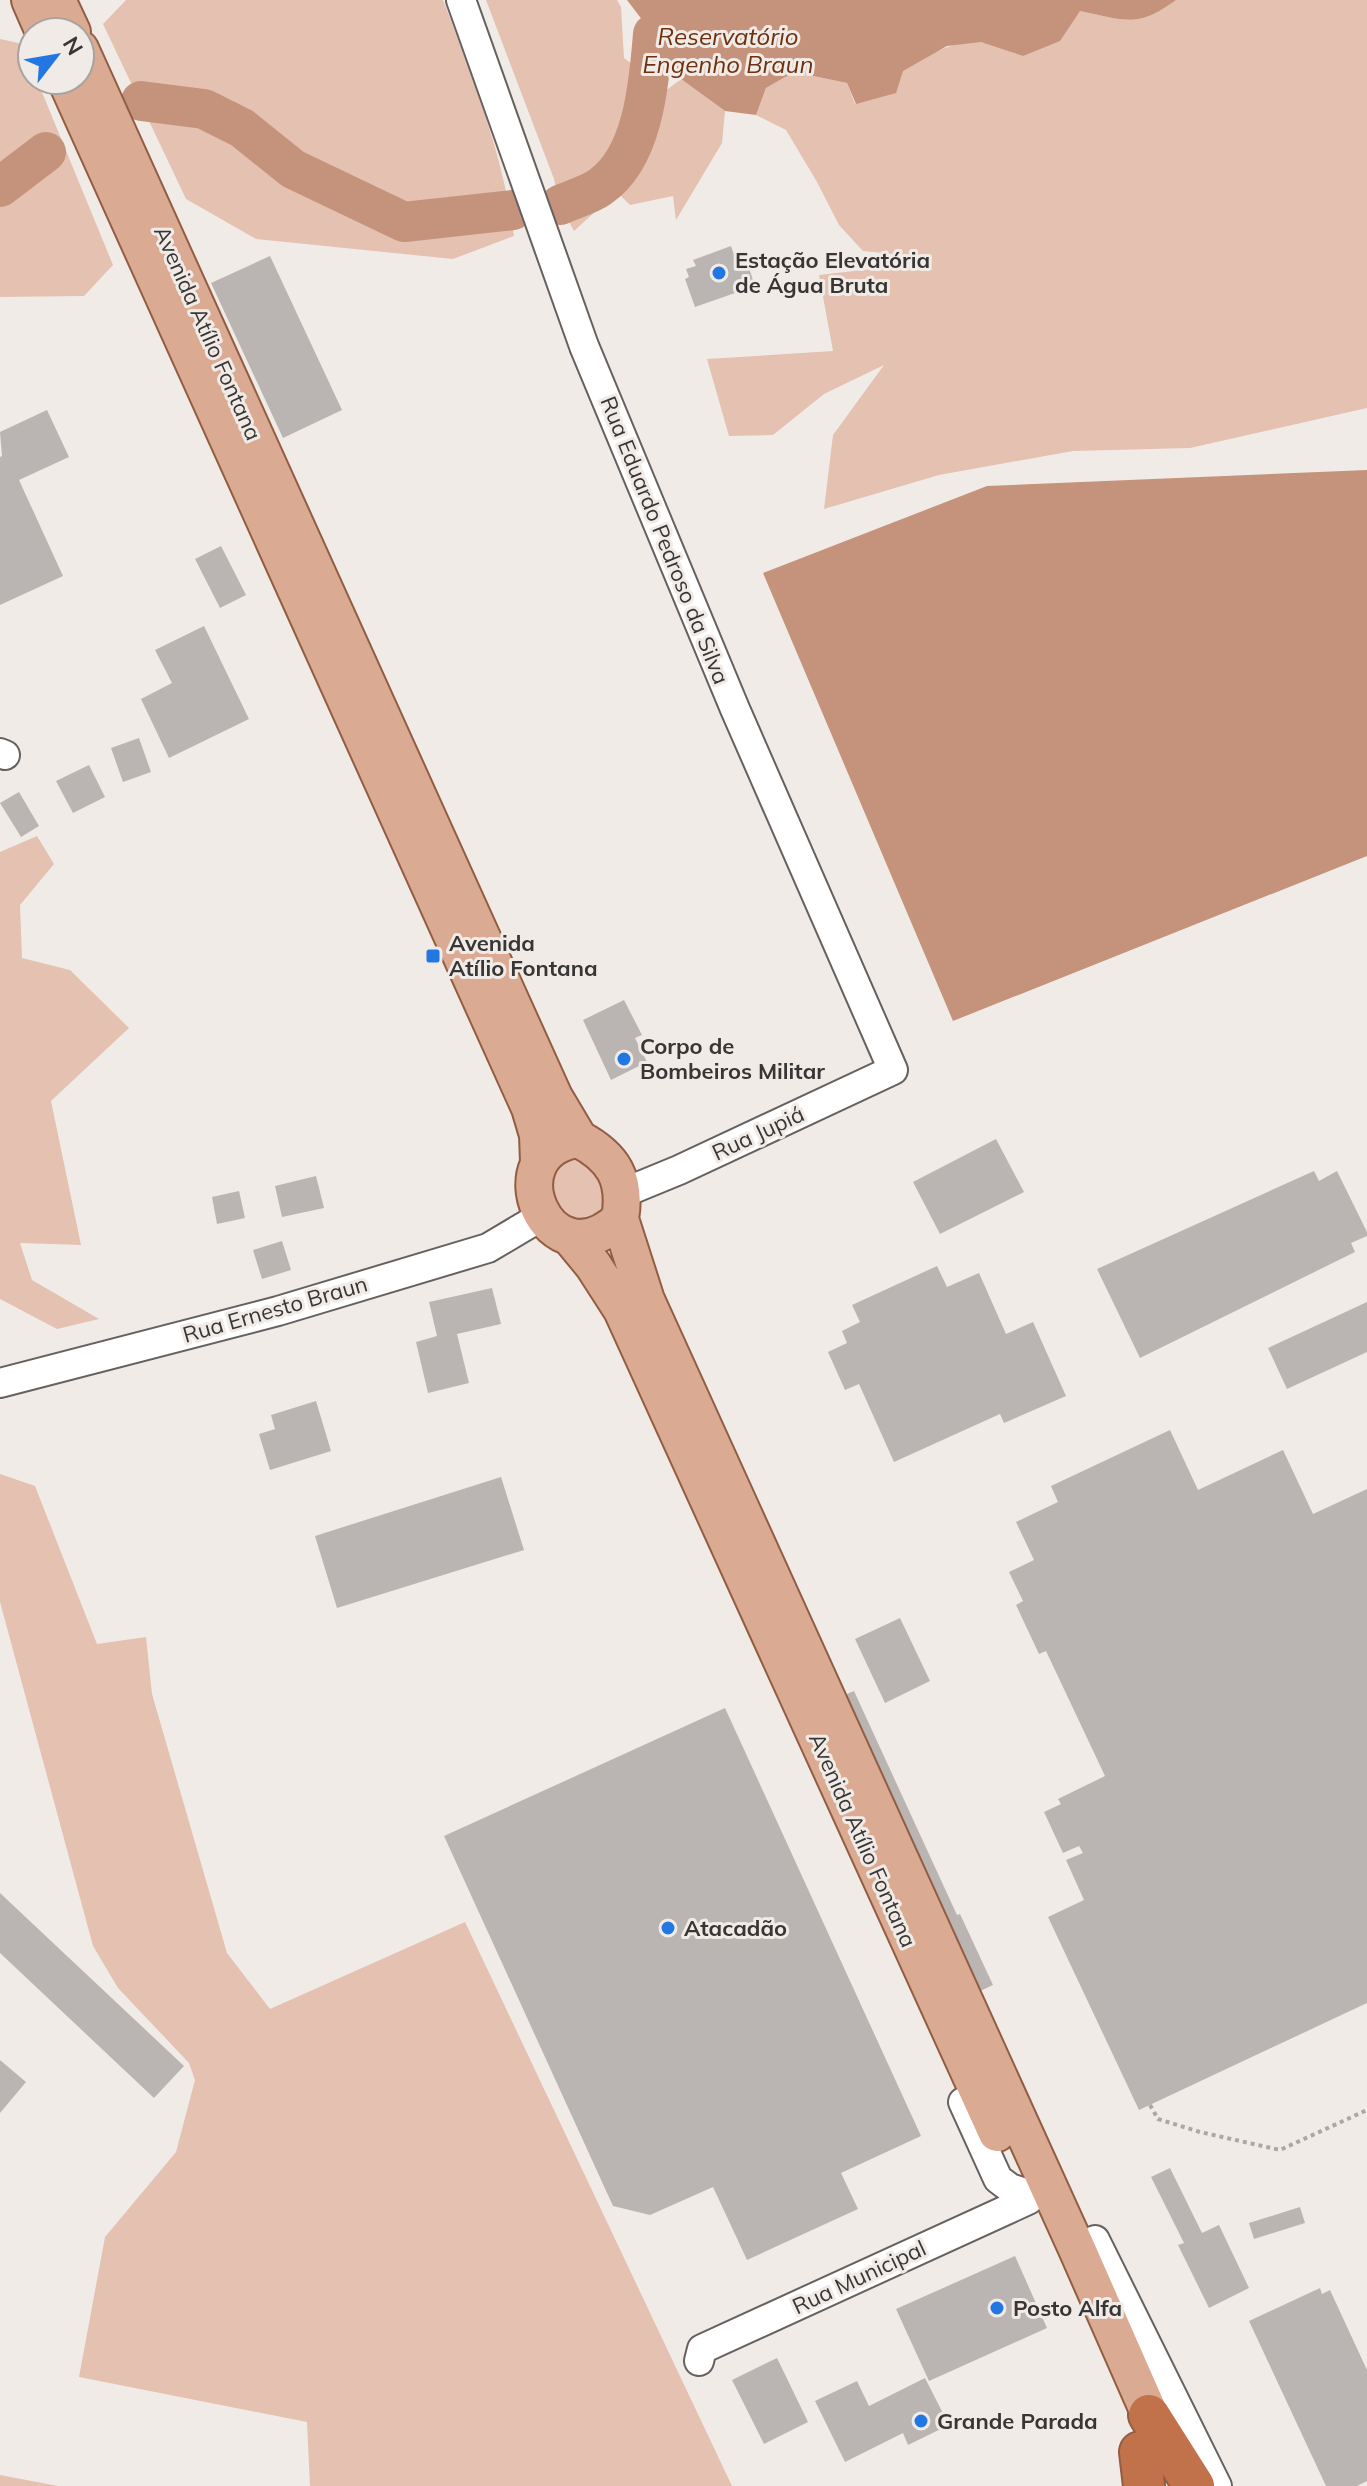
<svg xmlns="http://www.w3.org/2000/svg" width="1367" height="2486" font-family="Mulish,sans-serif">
<rect width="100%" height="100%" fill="#f1ebe8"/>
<!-- green -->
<path fill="#e4c1b1" d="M126,0H443C473,78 503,154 514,236L453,259L256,239L186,199L103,24Z
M486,0H617L621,7L624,58L649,77L660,95L681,79L725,111L722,143L676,220L673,196L630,205L621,196L597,210L574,231L560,205L554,179Z
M1176,0H1367V408L1190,448L1073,451L939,475L824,509L833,435L884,365L824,394L773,435L729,436L707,359L833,351L819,275L880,268L903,255L863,251L839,225L817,182L786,130L756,115L766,88L794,72L847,83L855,104C888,81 939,38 981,42C995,44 1010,52 1023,56L1080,11C1125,20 1137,29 1176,0Z
M0,39L23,44L32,67V80H37L113,265L84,296L0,297Z
M37,836L54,864L20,905L22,958L70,970L129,1028L51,1101L81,1245L20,1243L32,1280L99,1319L57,1329L0,1299V852Z
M561,1154L590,1159L608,1197L603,1213L580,1221L562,1211L548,1186Z
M0,1474L35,1486L97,1644L146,1637L152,1694L227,1953L270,2009L465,1922L732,2486H310L307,2422L79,2377L105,2237L176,2152L195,2080L189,2063L118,1988L93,1946L0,1602Z
M0,2475L58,2486H0Z"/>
<!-- water -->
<path fill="#c5937b" d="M627,0H1176C1137,29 1125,20 1080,11L1060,41L1023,56L981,42L947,46L903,71L896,93L856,104L847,83L794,72L766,88L756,115L725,111L681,79L653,34Z
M1367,470V856L953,1021L763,573L987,486Z"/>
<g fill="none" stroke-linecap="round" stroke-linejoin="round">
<!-- river -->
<path stroke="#c5937b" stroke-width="40" d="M141,101L204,109L242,128L293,169L404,222L513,210
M0,187L46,152
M560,205C573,199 589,195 600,187C644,157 649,82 653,34L701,0"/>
</g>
<!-- building -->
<path fill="#bab5b2" d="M731,246L737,263L746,259L755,286L695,307L685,279L689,277L686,269L696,266L693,260Z
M270,256L342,410L283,438L211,283Z
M47,410L69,457L19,480L63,576L0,605V457L2,456L0,432Z
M221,546L246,595L220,608L195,559Z
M204,626L249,719L169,758L141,699L172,683L155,650Z
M139,738L151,772L123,782L111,748Z
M89,765L105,797L73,813L56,781Z
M19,792L39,826L21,837L0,803Z
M624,1000L642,1035L635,1038L647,1062L611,1080L583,1020Z
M996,1139L1024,1192L940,1234L913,1182Z
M1314,1171L1319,1181L1337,1171L1367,1232V1236L1351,1243L1355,1252L1140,1358L1097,1269Z
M316,1176L324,1208L282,1217L275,1186Z
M239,1191L245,1218L217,1224L212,1197Z
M282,1241L291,1270L262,1279L253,1250Z
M937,1266L947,1287L979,1273L1006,1334L1033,1322L1066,1396L1004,1423L1000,1414L894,1462L859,1384L845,1390L828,1352L847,1343L842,1331L860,1322L852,1305Z
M492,1288L501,1324L457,1334L469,1383L428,1393L416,1342L437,1336L429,1302Z
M1367,1302V1352L1287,1389L1268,1348Z
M316,1401L331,1451L270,1470L259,1434L275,1429L271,1415Z
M1170,1430L1198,1490L1283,1450L1313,1514L1367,1489V2003L1139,2110L1048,1917L1084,1900L1066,1860L1083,1853L1079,1846L1063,1853L1044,1812L1061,1804L1058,1799L1105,1776L1046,1651L1039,1654L1016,1605L1023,1601L1009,1572L1034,1560L1016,1522L1058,1502L1051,1486Z
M501,1477L524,1550L337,1608L315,1536Z
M900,1618L930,1681L885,1703L855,1639Z
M854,1691L957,1915L960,1914L993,1985L978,1992L842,1696Z
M725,1708L921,2136L841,2173L858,2209L747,2260L713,2187L650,2215L613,2206L444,1836Z
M0,1893L184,2066L154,2098L0,1953Z
M0,2060L26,2082L0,2113Z
M1170,2168L1202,2233L1219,2225L1249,2288L1209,2308L1178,2245L1184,2243L1151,2177Z
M1300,2207L1305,2223L1254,2239L1249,2223Z
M1015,2256L1047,2328L929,2381L896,2309Z
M1320,2288L1322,2294L1330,2290L1367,2370V2481L1357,2486H1326L1249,2321Z
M777,2358L808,2422L764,2444L732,2380Z
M925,2378L949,2425L908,2445L903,2433L845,2462L815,2401L857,2381L869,2406Z"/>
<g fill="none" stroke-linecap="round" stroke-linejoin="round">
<defs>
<path id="minor" d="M461,0L584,346L735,709L893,1070L679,1170L623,1193
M0,753L5,755
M0,1383L278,1311L488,1248L542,1216
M963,2102L998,2179L1010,2188L1025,2193
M1077,2249L1095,2240L1217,2486
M699,2361L702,2349L1028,2200"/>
<path id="major" d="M30,0L44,32
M57,0L72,32
M80,49L554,1097L579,1139
M66,80L530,1108L538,1135L539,1162
M579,1139C613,1157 627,1179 620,1219C548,1287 491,1150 579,1139Z
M620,1219L646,1300L1077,2249L1162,2442
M570,1237L593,1265L622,1310L997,2133"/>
<path id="highway" d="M1149,2415L1194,2486
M1140,2452L1144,2486"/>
</defs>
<!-- minor casing -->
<use href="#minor" stroke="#66615f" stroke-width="32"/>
<!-- major casing -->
<use href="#major" stroke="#925d43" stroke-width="40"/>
<!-- highway casing -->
<use href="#highway" stroke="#925d43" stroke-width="44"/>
<!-- path -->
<path stroke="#aba7a4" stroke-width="4" stroke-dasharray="4 4" stroke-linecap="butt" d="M1150,2105L1158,2119L1200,2132L1280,2150L1367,2110"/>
<!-- minor -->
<use href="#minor" stroke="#fff" stroke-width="28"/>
<!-- major -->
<use href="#major" stroke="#daaa92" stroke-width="36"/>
<!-- highway -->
<use href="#highway" stroke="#c2724a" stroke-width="40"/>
</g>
<!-- markers -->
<g fill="#2277e2" stroke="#f1ebe8" stroke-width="3">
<circle cx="719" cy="273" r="8"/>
<rect x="425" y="948" width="16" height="16" rx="4"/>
<circle cx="624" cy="1059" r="8"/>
<circle cx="668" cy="1928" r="8"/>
<circle cx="997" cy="2308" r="8"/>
<circle cx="921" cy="2421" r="8"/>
</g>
<g text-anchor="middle" stroke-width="6" stroke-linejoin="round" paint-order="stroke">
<!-- poi labels -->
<g font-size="22" font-weight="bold" fill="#383635" stroke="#f1ebe8" text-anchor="start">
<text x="735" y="268">Estação Elevatória<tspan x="735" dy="25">de Água Bruta</tspan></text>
<text x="449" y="951">Avenida<tspan x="449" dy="25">Atílio Fontana</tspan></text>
<text x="640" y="1054">Corpo de<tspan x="640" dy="25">Bombeiros Militar</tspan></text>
<text x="684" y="1936">Atacadão</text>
<text x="1013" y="2316">Posto Alfa</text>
<text x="937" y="2429">Grande Parada</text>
</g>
<!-- street labels -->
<g font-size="22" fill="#383635" stroke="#f1ebe8">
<text transform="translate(208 333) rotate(66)" y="8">Avenida Atílio Fontana</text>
<text transform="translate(665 540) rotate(68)" y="8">Rua Eduardo Pedroso da Silva</text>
<text transform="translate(758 1133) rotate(-25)" y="8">Rua Jupiá</text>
<text transform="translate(275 1309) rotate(-16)" y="8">Rua Ernesto Braun</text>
<text transform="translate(863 1840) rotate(66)" y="8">Avenida Atílio Fontana</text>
<text transform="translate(859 2277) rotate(-25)" y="8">Rua Municipal</text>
</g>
<!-- water labels -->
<g font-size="24" font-style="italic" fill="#6f310d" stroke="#f1ebe8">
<text x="728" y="45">Reservatório<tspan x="728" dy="28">Engenho Braun</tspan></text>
</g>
</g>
<!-- north arrow -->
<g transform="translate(56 56) rotate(59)"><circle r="38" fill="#f1ebe8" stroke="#a7a3a0" stroke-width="2"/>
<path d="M0-6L14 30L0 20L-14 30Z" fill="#2277e2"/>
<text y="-12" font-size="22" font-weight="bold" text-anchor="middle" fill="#383635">N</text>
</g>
</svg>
